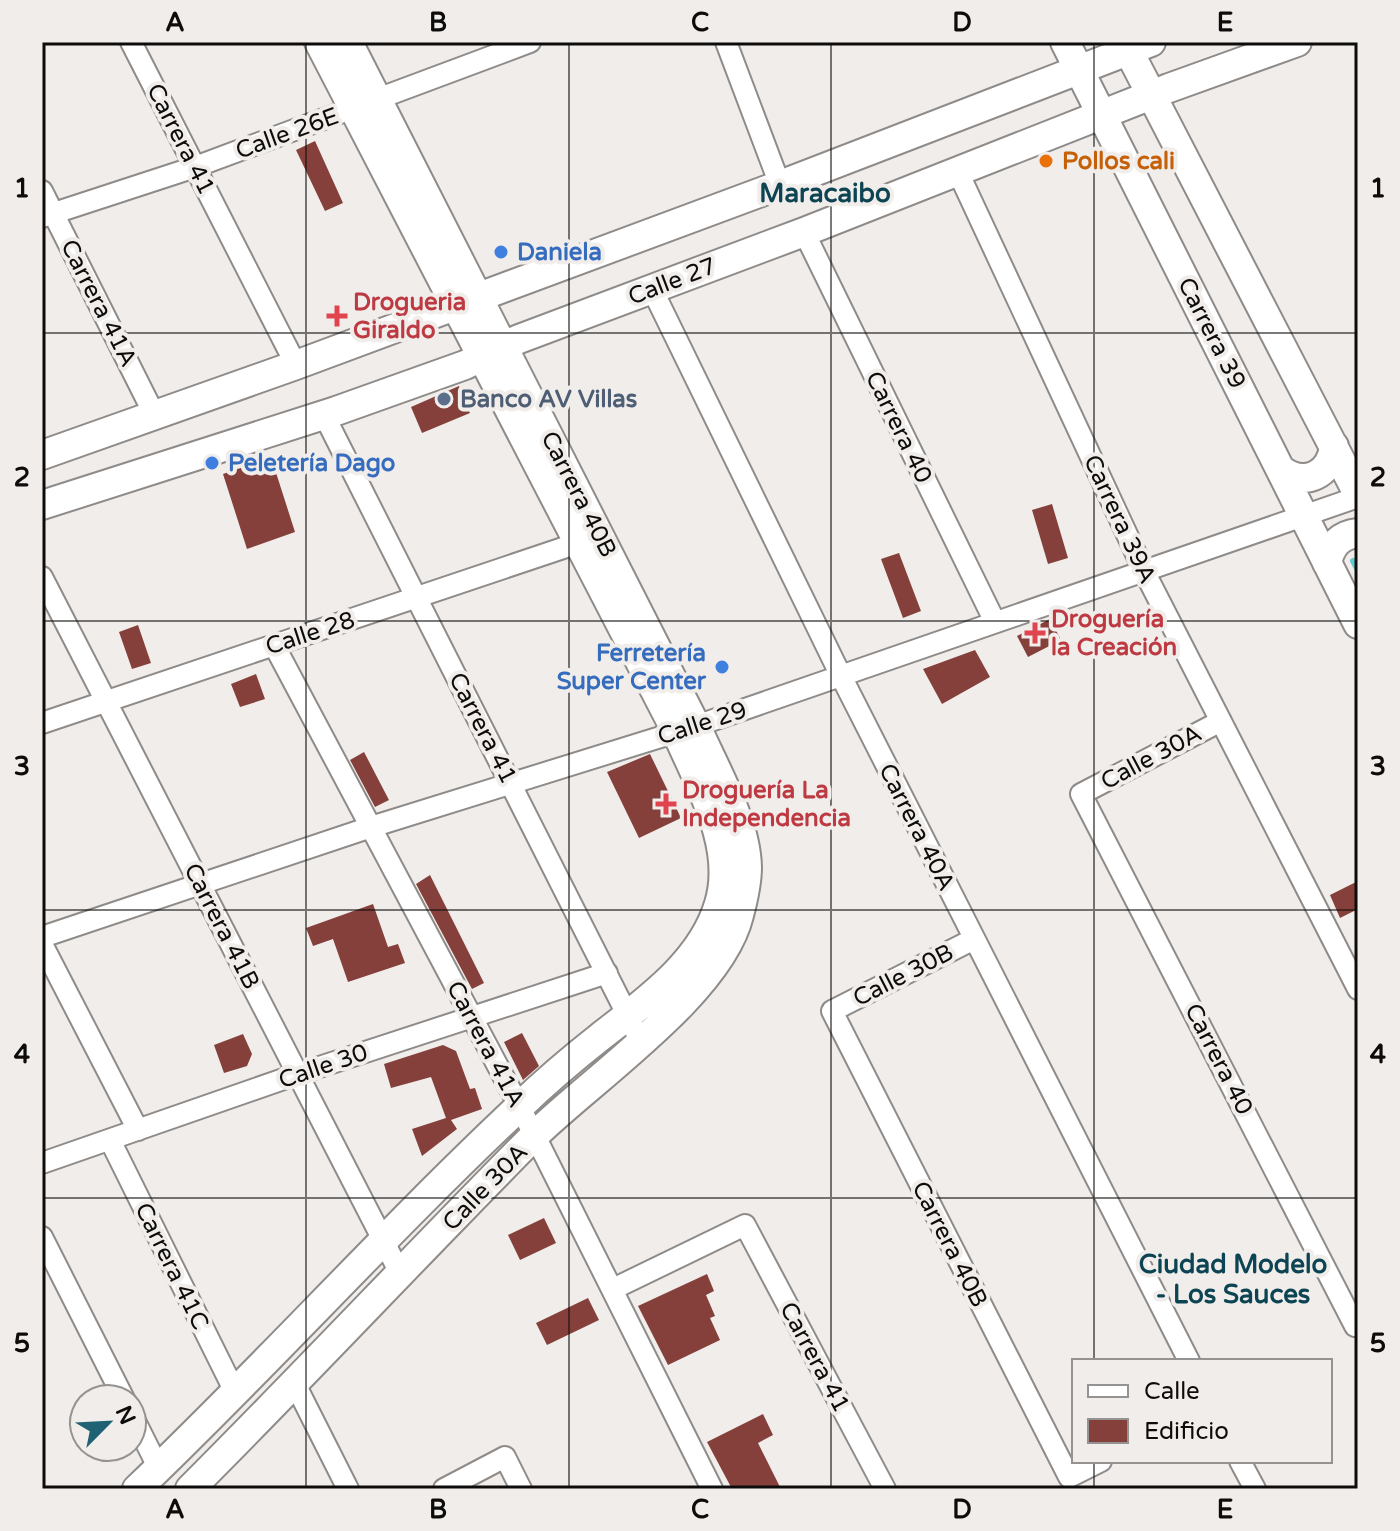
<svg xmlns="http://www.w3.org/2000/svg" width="1400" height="1531" font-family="'Varela Round',sans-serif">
<rect width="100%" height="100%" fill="#f0edea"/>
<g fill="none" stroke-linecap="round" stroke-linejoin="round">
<!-- stream -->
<path stroke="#63cbd0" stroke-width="6" d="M1353,561L1358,570"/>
</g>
<!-- building -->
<path fill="#85403b" d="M315,141L343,203L325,211L296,150Z
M459,386L470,413L422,433L411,407Z
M271,457L295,532L247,549L223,474Z
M1052,504L1068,558L1048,564L1032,510Z
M899,553L921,611L903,618L881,559Z
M1050,619L1061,640L1028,657L1017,636Z
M138,625L151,663L132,669L119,632Z
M975,650L990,677L942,704L923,669Z
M256,674L265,699L240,707L231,684Z
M364,752L389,800L375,807L350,760Z
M650,754L681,818L639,838L607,772Z
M430,875L484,983L472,989L416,884Z
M1358,881V909L1340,918L1330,895Z
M373,904L388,947L398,944L405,963L348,982L333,939L313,946L306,928Z
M522,1033L539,1066L523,1080L504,1042Z
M243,1034L252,1054L247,1066L224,1073L214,1045Z
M443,1045L456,1051L470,1089L475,1088L482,1109L451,1120L457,1129L422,1156L412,1129L446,1118L431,1077L391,1088L384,1064Z
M544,1218L556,1243L520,1260L508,1235Z
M707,1274L714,1291L706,1295L715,1316L710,1318L720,1340L668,1365L638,1306Z
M588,1298L599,1320L547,1345L536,1323Z
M763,1414L773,1435L758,1443L781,1489H732L707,1442Z"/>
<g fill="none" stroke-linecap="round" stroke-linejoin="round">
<defs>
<path id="street" d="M131,42L296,365
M726,42L780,185
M958,172L1144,571L1358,989
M42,191L155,416
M42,217L195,167L530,42
M804,232L995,622
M652,289L841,676L1189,1361
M324,415L641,1042
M42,577L401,1275
M274,645L535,1136L712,1489
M1221,721L1081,794L1355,1326L1358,1324
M42,723L578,543
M42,937L371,827L696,726L1358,497
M974,939L832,1011L1069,1477L1101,1461
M42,944L138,1130
M110,1140L235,1392
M42,1163L298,1074L607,973
M42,1237L124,1399
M613,1289L745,1225L885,1489
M295,1384L348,1489
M132,1415L159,1469
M1240,1461L1255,1489
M444,1489L505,1457L521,1489"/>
<path id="secondary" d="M1065,42L1358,624
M1124,42L1358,494
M42,455L296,365L780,185L1151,42
M1280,469C1304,488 1331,475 1334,446
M42,505L336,411L465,365L519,339L804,232L1169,88L1297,42
M1327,563C1331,545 1340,535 1358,533
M137,1489C267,1365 387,1231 518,1108C544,1083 572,1059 600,1037C646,1001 702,962 719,904C737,846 698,783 676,731L319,42
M190,1489C306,1373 417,1254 532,1138C589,1081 720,994 739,915C743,900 747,882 747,867C746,821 714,767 696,726L348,42"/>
</defs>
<!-- street casing -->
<use href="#street" stroke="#8e8b89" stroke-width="24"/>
<!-- secondary casing -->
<use href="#secondary" stroke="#8e8b89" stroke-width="32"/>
<!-- street -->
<use href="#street" stroke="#fff" stroke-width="20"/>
<!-- secondary -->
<use href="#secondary" stroke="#fff" stroke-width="28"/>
</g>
<!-- grid -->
<path fill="none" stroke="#0d0c0b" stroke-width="2" stroke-opacity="0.55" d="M306,42V1489M569,42V1489M831,42V1489M1094,42V1361M42,333H1358M42,621H1358M42,910H1358M42,1198H1358M1094,1461V1489"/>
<!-- markers -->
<circle fill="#e8710a" stroke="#f0edea" stroke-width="3" cx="1046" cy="161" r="8"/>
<g fill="#3f7fe0" stroke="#f0edea" stroke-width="3">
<circle cx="501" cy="252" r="8"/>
<circle cx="212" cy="463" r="8"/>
<circle cx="722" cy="667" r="8"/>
</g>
<g fill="#e0444e" stroke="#f0edea" stroke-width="3">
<path d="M333 304h8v8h8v8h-8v8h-8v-8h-8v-8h8z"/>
<path d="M1031 621h8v8h8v8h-8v8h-8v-8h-8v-8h8z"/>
<path d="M662 792h8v8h8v8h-8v8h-8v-8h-8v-8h8z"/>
</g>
<circle fill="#5c6f8a" stroke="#f0edea" stroke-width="3" cx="444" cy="399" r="8"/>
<g text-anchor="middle" stroke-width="8" stroke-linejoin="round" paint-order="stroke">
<!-- street labels -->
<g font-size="24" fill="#0d0c0b" stroke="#f0edea">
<text transform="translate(287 133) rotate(-20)" y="8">Calle 26E</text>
<text transform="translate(181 139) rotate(63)" y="8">Carrera 41</text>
<text transform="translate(672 281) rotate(-21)" y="8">Calle 27</text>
<text transform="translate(99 303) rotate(63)" y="8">Carrera 41A</text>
<text transform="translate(1212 333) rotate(63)" y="8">Carrera 39</text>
<text transform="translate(899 427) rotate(64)" y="8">Carrera 40</text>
<text transform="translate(579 494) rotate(63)" y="8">Carrera 40B</text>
<text transform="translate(1120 519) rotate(65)" y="8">Carrera 39A</text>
<text transform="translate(310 633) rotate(-18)" y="8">Calle 28</text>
<text transform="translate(702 723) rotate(-18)" y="8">Calle 29</text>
<text transform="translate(483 728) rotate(63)" y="8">Carrera 41</text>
<text transform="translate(1151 757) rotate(-28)" y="8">Calle 30A</text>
<text transform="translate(917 827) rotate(63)" y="8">Carrera 40A</text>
<text transform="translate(222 926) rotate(63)" y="8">Carrera 41B</text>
<text transform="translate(903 975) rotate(-27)" y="8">Calle 30B</text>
<text transform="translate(486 1044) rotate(62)" y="8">Carrera 41A</text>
<text transform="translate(1219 1059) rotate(63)" y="8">Carrera 40</text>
<text transform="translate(323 1066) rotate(-19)" y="8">Calle 30</text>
<text transform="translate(485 1187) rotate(-46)" y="8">Calle 30A</text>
<text transform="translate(950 1244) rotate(63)" y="8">Carrera 40B</text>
<text transform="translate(172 1266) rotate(64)" y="8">Carrera 41C</text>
<text transform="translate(815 1357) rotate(62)" y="8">Carrera 41</text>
</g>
<!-- food labels -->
<g font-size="24" font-weight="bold" fill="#c56008" stroke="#f0edea" text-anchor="start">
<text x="1062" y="169">Pollos cali</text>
</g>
<!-- shop labels -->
<g font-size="24" font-weight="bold" fill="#366cbe" stroke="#f0edea" text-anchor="start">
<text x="517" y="260">Daniela</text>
<text x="228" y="471">Peletería Dago</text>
<text x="706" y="661" text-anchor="end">Ferretería<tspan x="706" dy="28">Super Center</tspan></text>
</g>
<!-- health labels -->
<g font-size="24" font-weight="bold" fill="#be3a42" stroke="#f0edea" text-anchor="start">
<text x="353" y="310">Drogueria<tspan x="353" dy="28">Giraldo</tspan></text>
<text x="1051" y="627">Droguería<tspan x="1051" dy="28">la Creación</tspan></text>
<text x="682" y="798">Droguería La<tspan x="682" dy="28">Independencia</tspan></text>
</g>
<!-- service labels -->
<g font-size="24" font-weight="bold" fill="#4e5e75" stroke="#f0edea" text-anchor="start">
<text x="460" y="407">Banco AV Villas</text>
</g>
<!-- neighbourhood labels -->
<g font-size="26" font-weight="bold" fill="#0c4453" stroke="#f0edea">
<text x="825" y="202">Maracaibo</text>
<text x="1233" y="1273">Ciudad Modelo<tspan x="1233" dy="30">- Los Sauces</tspan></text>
</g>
</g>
<!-- border -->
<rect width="1400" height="1531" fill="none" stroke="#f0edea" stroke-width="88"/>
<!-- legend -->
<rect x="1072" y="1359" width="260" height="104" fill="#f0edea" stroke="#959391" stroke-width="2"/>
<rect x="1088" y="1385" width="40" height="12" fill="#ffffff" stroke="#959391" stroke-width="2"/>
<text x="1144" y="1399" font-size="24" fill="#0d0c0b">Calle</text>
<rect x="1088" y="1419" width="40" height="24" fill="#85403b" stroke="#959391" stroke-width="2"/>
<text x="1144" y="1439" font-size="24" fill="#0d0c0b">Edificio</text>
<!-- north arrow -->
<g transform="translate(108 1423) rotate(66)"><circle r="38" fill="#f0edea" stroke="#959391" stroke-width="2"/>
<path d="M0-6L14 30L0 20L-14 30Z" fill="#1e6274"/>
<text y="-12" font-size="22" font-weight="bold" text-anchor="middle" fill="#0d0c0b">N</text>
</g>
<rect x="44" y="44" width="1312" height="1443" fill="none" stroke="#0d0c0b" stroke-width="3"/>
<g font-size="26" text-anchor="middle" font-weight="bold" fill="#0d0c0b">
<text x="175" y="31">A</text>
<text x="438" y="31">B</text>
<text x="700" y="31">C</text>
<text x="962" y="31">D</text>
<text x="1225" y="31">E</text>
<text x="22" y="197">1</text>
<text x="1378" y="197">1</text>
<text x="22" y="486">2</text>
<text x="1378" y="486">2</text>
<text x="22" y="775">3</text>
<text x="1378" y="775">3</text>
<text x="22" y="1063">4</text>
<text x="1378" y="1063">4</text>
<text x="22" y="1352">5</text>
<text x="1378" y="1352">5</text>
<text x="175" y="1518">A</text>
<text x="438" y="1518">B</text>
<text x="700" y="1518">C</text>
<text x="962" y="1518">D</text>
<text x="1225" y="1518">E</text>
</g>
</svg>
